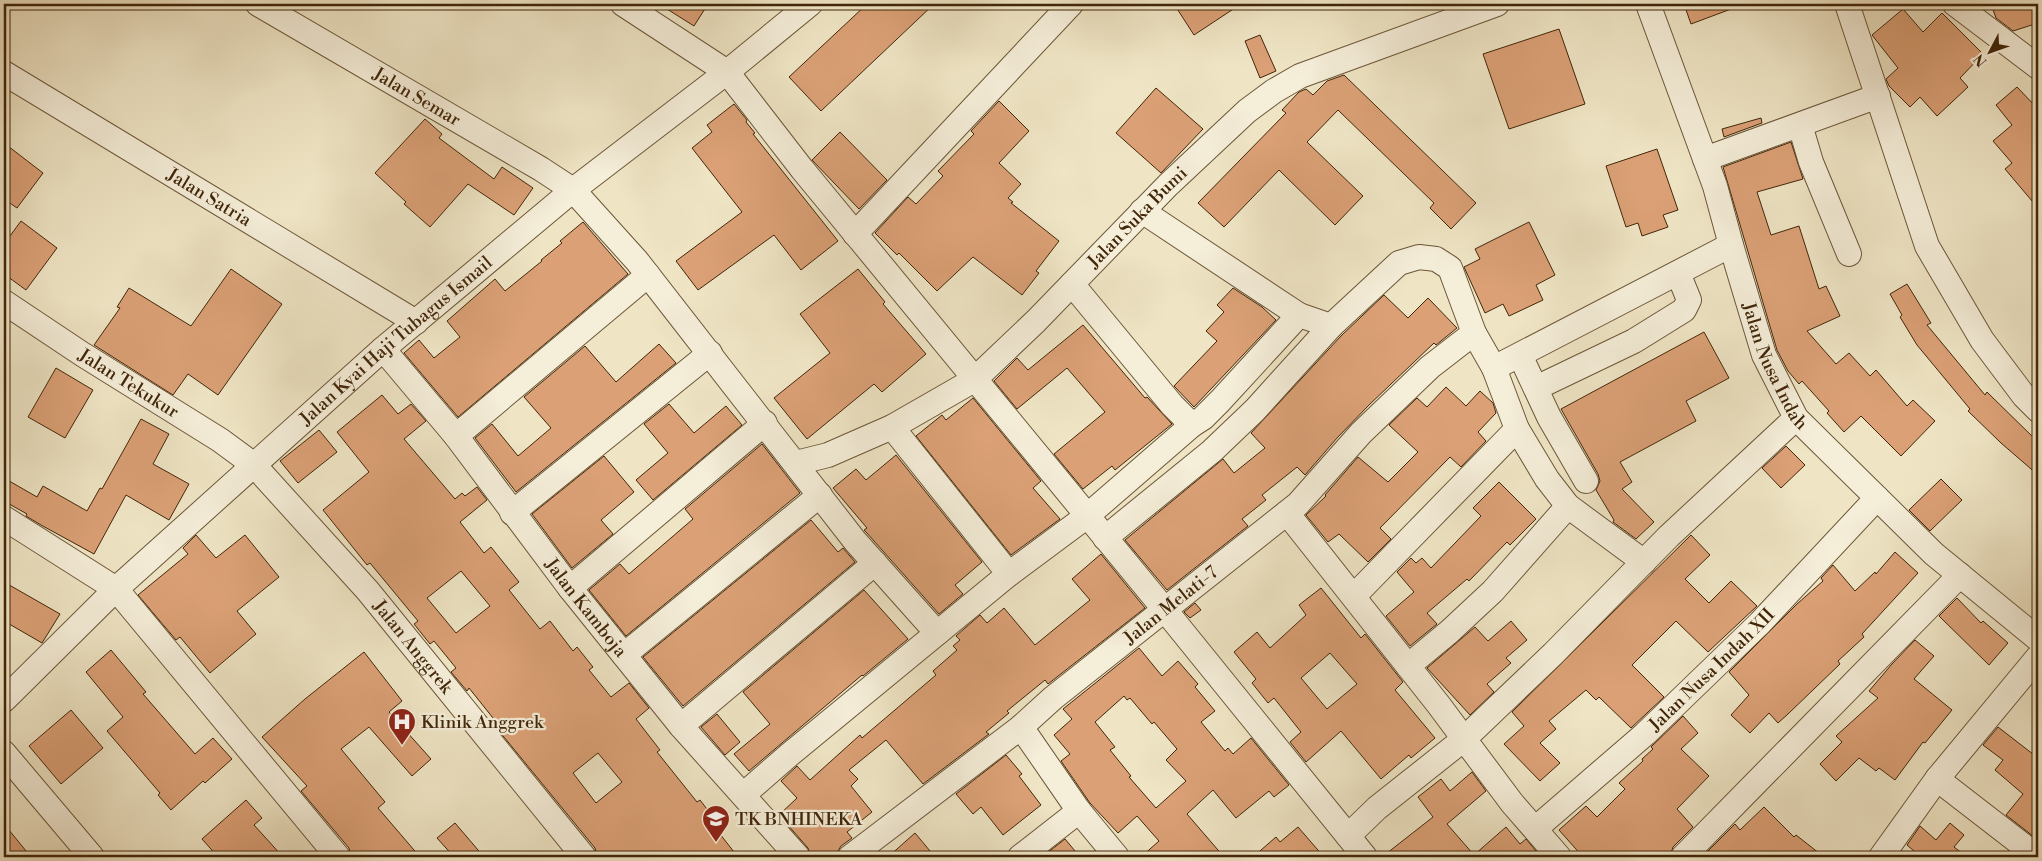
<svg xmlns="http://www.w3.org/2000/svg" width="2042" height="861" font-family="'Libre Bodoni',serif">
<rect width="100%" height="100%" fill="#efe5c5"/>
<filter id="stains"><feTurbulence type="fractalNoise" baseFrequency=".004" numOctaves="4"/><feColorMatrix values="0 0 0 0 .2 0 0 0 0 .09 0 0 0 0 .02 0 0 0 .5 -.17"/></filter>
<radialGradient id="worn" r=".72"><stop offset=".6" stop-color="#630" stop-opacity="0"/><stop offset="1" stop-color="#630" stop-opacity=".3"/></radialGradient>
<!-- building -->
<path fill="#dba076" stroke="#412609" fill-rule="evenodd" d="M659,4H708L694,26Z
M867,4H934L821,111L789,77Z
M1174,4H1241L1194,35Z
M1684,4H1739V6L1691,24Z
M1991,4H2038V23L2013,31L1996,18Z
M1903,9L1923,32L1942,13L1983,54L1960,78L1968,87L1937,116L1920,97L1910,107L1889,86L1886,79L1898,68L1872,35Z
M1559,29L1585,104L1509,129L1483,54Z
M1260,35L1276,71L1260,78L1245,41Z
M1344,75L1476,203L1451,229L1430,208L1434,203L1338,110L1307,142L1363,196L1335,225L1279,170L1224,227L1198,203L1286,113L1282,110L1299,92L1306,89L1313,95L1327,81Z
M2017,87L2038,109V208L2005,169L2012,163L1993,141L2012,125L1996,105Z
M1156,88L1203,129L1161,173L1116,133Z
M999,101L1029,131L999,163L1021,184L1008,198L1013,202L1011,203L1059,241L1036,271L1039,273L1022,295L973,257L937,291L899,253L897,255L875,233L908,197L916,204L943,176L938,171L974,134L971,131Z
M734,104L747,120L746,122L755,133L753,134L838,241L801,270L774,235L698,290L676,261L742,212L692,148L712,132L707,125Z
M1761,118L1762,123L1724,137L1722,129Z
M425,119L442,134L439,138L494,179L502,167L533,188L514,215L468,184L430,227L404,204L406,202L375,173Z
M840,132L887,180L859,209L812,160Z
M1791,142L1803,179L1757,192L1771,235L1799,226L1819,289L1826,286L1840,316L1807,331L1836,364L1849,353L1870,376L1876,370L1907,406L1913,400L1935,421L1901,456L1861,416L1844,432L1827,413L1829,411L1802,381L1799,384L1788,371L1777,350L1723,167Z
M4,143L43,173L17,208L4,199Z
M1657,149L1678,210L1663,215L1668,227L1642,236L1638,223L1626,227L1606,166Z
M21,221L57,248L26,290L4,274V244Z
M583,222L628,274L458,417L404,353L419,340L434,358L460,337L447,321L495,279L505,291L542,261L541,260L562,243L560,241Z
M1529,222L1555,275L1536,285L1543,300L1509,316L1503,304L1485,313L1464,267L1480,259L1475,249Z
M231,269L282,304L218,395L188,374L173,395L94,345L120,308L117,307L129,288L191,326Z
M858,269L885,302L883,304L926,354L882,392L874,384L807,439L774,398L830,353L800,314Z
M1907,284L1931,323L1927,325L1985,395L1987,392L2038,442V475L2001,443L1968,411L1970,409L1917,345L1900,317L1902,315L1890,294Z
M1233,288L1262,307L1276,320L1194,407L1174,386L1217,341L1206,331L1224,312L1217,305Z
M1384,295L1408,318L1428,298L1457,328L1436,345L1434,343L1369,405L1337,438L1305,475L1297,467L1262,495L1266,500L1242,519L1248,526L1167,590L1125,540L1223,459L1234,473L1265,448L1251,433L1341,336Z
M1083,325L1145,398L1147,397L1172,424L1115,470L1112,466L1083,489L1054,454L1105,412L1067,368L1017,409L994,381L1017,358L1028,370Z
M1704,332L1729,378L1686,401L1696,421L1620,462L1632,482L1622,489L1654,522L1636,539L1613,522L1614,520L1596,490L1600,481L1598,474L1561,409Z
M659,344L676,363L516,492L475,438L492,424L518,456L551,428L524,397L585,346L616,382Z
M56,368L93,390L65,438L28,417Z
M1446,387L1466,406L1480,391L1493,403L1496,413L1478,432L1486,441L1461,467L1450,457L1380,528L1391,539L1368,562L1339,534L1328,542L1306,515L1326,496L1325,495L1358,457L1388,482L1418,452L1389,425L1417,398L1427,407Z
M382,395L398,414L411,404L426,421L404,439L455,499L462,493L465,496L477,487L487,500L460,522L484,553L491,547L519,582L509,590L540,629L550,621L573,651L577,647L593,667L589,670L611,697L629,683L649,708L636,719L660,750L657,752L697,802L700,800L720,826L716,829L738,857H597L595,848L490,720L493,718L469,688L467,691L451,672L456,668L434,641L430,644L414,624L418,621L370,563L367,565L323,510L369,472L337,432ZM461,571L490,606L456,633L427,598ZM598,753L622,782L596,803L573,773Z
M973,398L1041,481L1033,488L1060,519L1011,555L916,436L942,415L946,420Z
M669,404L694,433L726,406L742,425L653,500L636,480L668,453L644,424Z
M141,419L169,434L153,464L189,484L169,520L126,495L94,554L41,525L26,516L27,514L4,501V478L37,497L43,486L87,511L100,488L102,489Z
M319,430L337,452L298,483L280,461Z
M762,444L800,493L626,636L589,590L620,564L629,574L693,519L685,509Z
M1786,446L1805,465L1781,488L1762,468Z
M896,455L982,562L955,585L963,594L939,614L866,532L864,530L867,528L833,488L856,469L866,480Z
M604,456L634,492L601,520L613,534L572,568L532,514Z
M1941,479L1962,500L1930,531L1909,510Z
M1499,482L1536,519L1510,545L1507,542L1469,581L1467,579L1427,613L1437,624L1410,646L1386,616L1414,592L1397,572L1411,558L1416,563L1422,558L1431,568L1481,516L1473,508Z
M811,520L838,552L843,548L855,562L683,706L643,657Z
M196,535L216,558L245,535L279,577L237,611L256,634L210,673L180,637L176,640L138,595L188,554L183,548Z
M1691,535L1710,555L1685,579L1709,603L1731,581L1757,606L1708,652L1676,621L1632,665L1664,697L1631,728L1599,697L1596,700L1586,690L1549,721L1556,729L1540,743L1560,763L1540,781L1504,744L1524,726L1512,712Z
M1895,552L1918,573L1862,634L1864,637L1838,661L1840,664L1788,714L1778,723L1769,713L1750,733L1731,715L1749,695L1729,672L1797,604L1823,581L1821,578L1833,565L1855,591L1875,572L1876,574Z
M1101,554L1145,608L1048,684L1045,680L1007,711L1009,713L986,732L989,734L923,784L886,740L849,770L858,779L851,786L872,812L847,832L852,838L841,846L838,851L836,857H811L808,848L779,815L797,798L781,781L797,766L810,780L860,735L862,738L936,675L933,671L957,650L953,646L960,640L956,636L980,615L987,623L1004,608L1035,645L1090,600L1072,579Z
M4,582L60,614L42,643L4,621Z
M1321,588L1361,638L1365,634L1403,682L1395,690L1435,738L1411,758L1409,755L1381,779L1341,731L1306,762L1290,742L1301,732L1274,698L1268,703L1252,683L1256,679L1234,652L1257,632L1270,648L1306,615L1299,605ZM1330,653L1357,684L1327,709L1301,678Z
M864,590L908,639L863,676L862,675L749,771L734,754L770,724L743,692Z
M1957,598L1981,623L1983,621L2008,643L1989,665L1939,616Z
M1195,603L1201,610L1190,618L1184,612Z
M1511,621L1527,640L1506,658L1511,663L1487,684L1494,692L1470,715L1427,668L1475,627L1488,641Z
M1915,640L1934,656L1914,679L1952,710L1925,743L1923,742L1895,780L1879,768L1876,771L1859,758L1836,781L1820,764L1842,742L1836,736L1878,698L1869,691L1892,664Z
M1139,648L1162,676L1178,661L1198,684L1195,687L1215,711L1201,722L1225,751L1228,748L1233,754L1251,738L1289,785L1274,797L1269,791L1236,818L1213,790L1187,814L1224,857H1141L1159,841L1137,816L1118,833L1090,803L1061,761L1070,754L1054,735L1072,719L1063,709ZM1124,696L1127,700L1130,698L1152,724L1154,722L1177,749L1166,760L1186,781L1156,808L1129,777L1131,776L1110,750L1115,747L1095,722Z
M111,650L146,692L143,694L195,754L213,738L232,759L205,783L203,781L171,810L158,795L160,793L107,731L123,717L86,672Z
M364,652L402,701L389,712L431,759L412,776L369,727L341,749L385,802L378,808L420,857H351L349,848L301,791L307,786L262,737L305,699Z
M71,710L103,748L61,784L29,746Z
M717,714L740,742L725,755L701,727Z
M1683,716L1698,733L1681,749L1709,776L1677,809L1693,827L1673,847L1670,857H1583L1559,830L1586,806L1597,817L1625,789L1619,783L1643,761L1642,759L1653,749L1651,747Z
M1998,727L2038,758V840L2006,815L2023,794L1995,770L2003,760L1983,745Z
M1006,755L1022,774L1019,776L1041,805L1003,835L981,807L973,814L956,794Z
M1472,772L1486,791L1447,824L1474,855L1506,827L1520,844L1526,839L1541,857H1382L1433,817L1418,797L1441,779L1450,791Z
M246,800L262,818L254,825L283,857H218L202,839Z
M1764,807L1794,837L1796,835L1824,857H1702L1735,824L1740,830Z
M455,823L484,857H454L437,838Z
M1950,823L1964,835L1954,847L1967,857H1921L1907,845L1920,826L1936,840Z
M4,824L31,857H4Z
M1298,827L1324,857H1253L1276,837L1280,842Z
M915,833L935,857H888Z
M1065,839L1080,857H1042Z"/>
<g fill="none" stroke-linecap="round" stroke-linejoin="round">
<defs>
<g id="minor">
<path id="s1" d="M258,4L541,169L573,190L637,261L855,541L937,633"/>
<path d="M623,4L727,72L802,169L1165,610L1365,857"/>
<path id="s2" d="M1648,4L1715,186L1731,245L1764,355L1796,418L1934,554L2038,639"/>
<path d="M1847,4L1927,246L1982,340L2024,396L2038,410"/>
<path d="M1955,4L2038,67"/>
<path id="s3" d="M4,73L416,322"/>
<path d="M1800,125L1811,162L1849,254"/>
<path d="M1705,159L1878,96"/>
<path d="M1142,211L1299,315L1331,326L1399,263L1419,257L1436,259L1450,268L1474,333L1494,368L1517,429L1547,479L1568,506L1644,562"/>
<path d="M855,234L1071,4"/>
<path d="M1072,284L1172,405L1192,425L1203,418L1220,401L1299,315"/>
<path id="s4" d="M4,302L82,354L220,440L254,465L368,591L584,857"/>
<path id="s5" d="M383,349L456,436L570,588L681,726L798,857"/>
<path d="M1520,355L1549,417L1586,481"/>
<path d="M1494,368L1731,245"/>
<path d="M1536,388L1634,341L1684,310L1689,300L1678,273"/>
<path d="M892,427L1009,574"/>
<path d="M456,436L648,275"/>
<path id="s6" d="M796,463L828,455L892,427L974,380L1036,321L1168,185L1247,111L1274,91L1300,76L1497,4"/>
<path d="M512,513L710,353"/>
<path d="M1287,513L1438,704L1512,803L1559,857"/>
<path d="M4,518L116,589L338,857"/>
<path d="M1105,538L1212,451L1255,410L1331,326"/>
<path d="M570,588L765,423"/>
<path d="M1354,596L1517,429"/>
<path d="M624,655L820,495"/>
<path d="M1408,666L1449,632L1493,591L1568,506"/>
<path id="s7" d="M4,700L116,589L383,349L573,190L727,72L810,4"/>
<path d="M681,726L875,563"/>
<path d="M1021,727L1079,811L1117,857"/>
<path d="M4,753L92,857"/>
<path d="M1937,779L2038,857"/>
<path d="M743,795L789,755L1009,574L1087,516L1192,425"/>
<path id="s8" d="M1535,829L1645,734L1760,623L1877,498"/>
<path d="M1348,836L1377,808L1464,739L1553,654L1669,536L1796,418"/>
<path id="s9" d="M850,857L1021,727L1053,698L1298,504L1361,433L1430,367L1474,333"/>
<path d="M1020,857L1079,811"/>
<path d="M1683,857L1960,575"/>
<path d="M1881,857L1937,779L2038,657"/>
</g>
</defs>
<!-- minor casing -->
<use href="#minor" stroke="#6c5638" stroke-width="26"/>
<!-- minor -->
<use href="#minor" stroke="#f5eed9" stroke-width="24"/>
</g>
<!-- icons -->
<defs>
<symbol id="hospital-pin" viewBox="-11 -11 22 30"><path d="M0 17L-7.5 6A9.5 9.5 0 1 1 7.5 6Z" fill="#8f2418" stroke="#f5eed9"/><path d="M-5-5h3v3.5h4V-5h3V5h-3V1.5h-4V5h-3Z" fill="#fff"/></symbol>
<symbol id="school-pin" viewBox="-11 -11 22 30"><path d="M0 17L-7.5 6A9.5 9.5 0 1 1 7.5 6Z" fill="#8f2418" stroke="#f5eed9"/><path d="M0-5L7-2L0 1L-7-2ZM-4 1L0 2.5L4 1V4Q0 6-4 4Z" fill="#fff"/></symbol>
</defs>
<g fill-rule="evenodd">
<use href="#hospital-pin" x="386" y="706" width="32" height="43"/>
<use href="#school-pin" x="700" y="803" width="32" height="43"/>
</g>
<g text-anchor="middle" stroke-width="4.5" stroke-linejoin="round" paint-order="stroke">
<!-- street labels -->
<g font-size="18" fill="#412609" stroke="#f5eed9">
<text dy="6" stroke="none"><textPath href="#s1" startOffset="184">Jalan Semar</textPath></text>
<text dy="6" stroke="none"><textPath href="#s3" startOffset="240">Jalan Satria</textPath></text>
<text dy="6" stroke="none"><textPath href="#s6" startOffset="428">Jalan Suka Bumi</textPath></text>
<text dy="6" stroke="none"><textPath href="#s7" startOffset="532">Jalan Kyai Haji Tubagus Ismail</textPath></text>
<text dy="6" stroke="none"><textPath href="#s2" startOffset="384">Jalan Nusa Indah</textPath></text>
<text dy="6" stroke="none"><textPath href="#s4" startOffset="149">Jalan Tekukur</textPath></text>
<text dy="6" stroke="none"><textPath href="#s9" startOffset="408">Jalan Melati-7</textPath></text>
<text dy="6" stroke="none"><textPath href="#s5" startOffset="329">Jalan Kamboja</textPath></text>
<text dy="6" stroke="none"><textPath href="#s4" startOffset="540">Jalan Anggrek</textPath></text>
<text dy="6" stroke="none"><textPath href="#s8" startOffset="238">Jalan Nusa Indah XII</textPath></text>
</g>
<!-- poi labels -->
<g font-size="18" fill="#412609" stroke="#f5eed9" text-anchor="start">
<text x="421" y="728">Klinik Anggrek</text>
<text x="735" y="825">TK BNHINEKA</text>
</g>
</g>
<!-- margin -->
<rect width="2042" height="861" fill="none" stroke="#efe5c5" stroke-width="20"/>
<rect x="5" y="5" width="2032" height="851" fill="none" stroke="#412609" stroke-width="2.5"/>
<rect x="10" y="10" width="2022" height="841" fill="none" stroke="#412609"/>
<!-- north arrow -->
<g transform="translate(1990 52) rotate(229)" stroke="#f5eed9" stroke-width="4" paint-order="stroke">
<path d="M0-4L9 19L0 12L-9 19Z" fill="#412609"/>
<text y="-8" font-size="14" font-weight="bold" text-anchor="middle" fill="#412609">N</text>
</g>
<rect width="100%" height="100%" filter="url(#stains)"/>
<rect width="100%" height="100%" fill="url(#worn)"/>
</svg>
